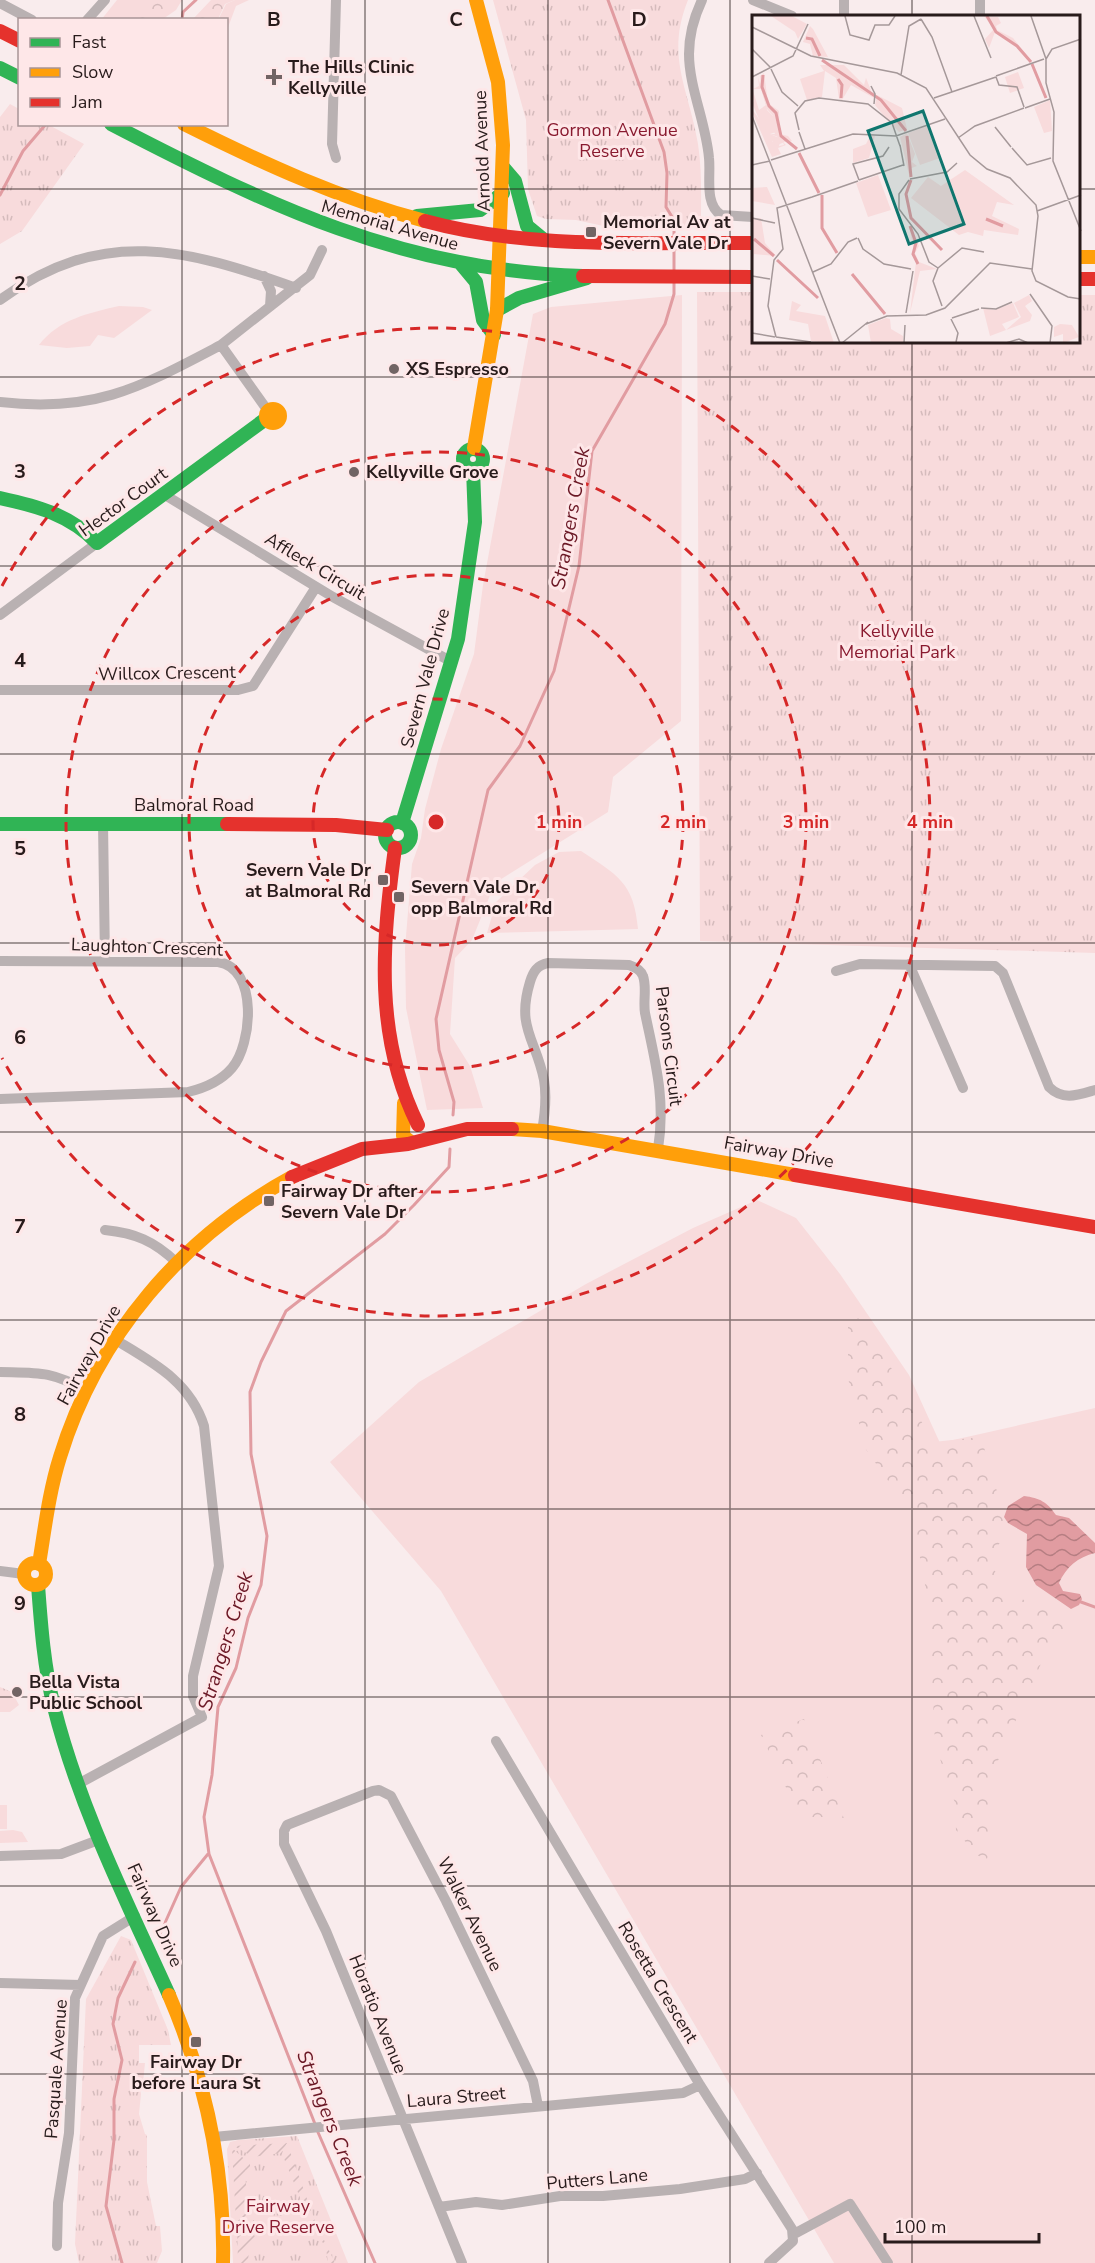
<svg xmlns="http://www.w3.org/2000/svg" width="1095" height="2263" font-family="'Nunito Sans',sans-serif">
<defs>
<pattern id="forest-crowns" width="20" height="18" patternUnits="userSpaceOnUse" patternTransform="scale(1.5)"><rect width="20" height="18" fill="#f8dbdc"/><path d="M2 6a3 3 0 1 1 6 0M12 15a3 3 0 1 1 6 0" fill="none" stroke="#d5bbbc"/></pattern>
<pattern id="park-tufts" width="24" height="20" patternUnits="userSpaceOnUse" patternTransform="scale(1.5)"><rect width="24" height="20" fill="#f8dbdc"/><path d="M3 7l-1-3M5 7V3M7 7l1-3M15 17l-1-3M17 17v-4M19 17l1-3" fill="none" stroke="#d5bbbc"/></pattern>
<pattern id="garden-furrows" width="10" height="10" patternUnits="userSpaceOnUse" patternTransform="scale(1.5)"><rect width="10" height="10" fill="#f8dbdc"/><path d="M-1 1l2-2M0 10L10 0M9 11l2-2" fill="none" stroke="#d5bbbc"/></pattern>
<pattern id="water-waves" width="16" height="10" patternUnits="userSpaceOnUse" patternTransform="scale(1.5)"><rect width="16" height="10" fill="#e19ca1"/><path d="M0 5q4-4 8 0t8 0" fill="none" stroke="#b67e82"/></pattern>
</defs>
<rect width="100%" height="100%" fill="#f9eced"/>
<!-- grass -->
<path fill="#f8dbdc" d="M117,0H182L176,10L163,19L101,20Z
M235,0H249L236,6L227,30L226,20H218L226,4Z
M682,295L681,721L613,777L608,812L495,883L472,940L455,958L450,1034L470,1066L483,1108L427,1110L406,1008L405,948L412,864L421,838L425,809L441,749L474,654L483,585L533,314L551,307Z
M119,306L143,307L152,310L114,338L98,335L90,346L67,348L39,345C59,319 89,313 119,306Z
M581,851C617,875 634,882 638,929L487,933L496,902L535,865L559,852Z
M757,1200L796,1218L840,1274L909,1375L940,1443L1095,1408V2263H834L441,1591L330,1462L419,1382L586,1284L693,1228Z
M0,1805H7V1829H0Z
M13,1830L22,1832L28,1842L0,1843V1831Z"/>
<!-- forest -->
<path fill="url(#forest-crowns)" d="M155,0H172L170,5L155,13L152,19H135L137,9L141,6L154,5Z
M211,0H235L225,4L218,19H193Z
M848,1318H863L933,1442L981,1437L1008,1529L989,1561L1008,1593L1072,1621L1047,1650L989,1781L992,1844L987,1859L976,1855L956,1830L955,1803L935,1744L929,1606L912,1515L865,1448L848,1378Z
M804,1719L845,1821L838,1827L824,1817H800L761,1735Z"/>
<!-- park -->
<path fill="url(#park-tufts)" d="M493,0H688C665,57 689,89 698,144C702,170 701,196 701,222L697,228L617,229L576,220L546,219L537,216L528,189L526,120Z
M10,104L19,109L20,124L49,125L84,144L22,231L0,244V117Z
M697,292H753V342H1078L1079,295H1095V953L700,941Z
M0,1687L12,1692L19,1705L10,1712H0Z
M121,1936L131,1940L168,2030L171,2045H139V2063H145L143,2083L139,2084L141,2094L139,2114L145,2134L147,2135V2182L156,2226H160L162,2251L157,2263H79L75,2244L86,1999Z
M297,2136L348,2263H233L227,2149L230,2142L238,2140Z"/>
<!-- garden -->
<path fill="url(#garden-furrows)" d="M287,2143L281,2153L253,2157L234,2146Z
M288,2146L315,2221L335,2263H328L326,2248L310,2222L285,2161L283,2156Z
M232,2148L250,2164V2168L245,2171L248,2215L254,2220V2230L236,2221Z
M237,2225L255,2236L254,2245L249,2248L248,2263H238Z"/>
<!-- water -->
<path fill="url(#water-waves)" d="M1024,1496C1040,1498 1047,1502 1056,1515L1069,1518L1095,1543V1553C1078,1557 1066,1567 1059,1583L1063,1591L1080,1594L1082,1599L1079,1605L1071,1609L1036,1585L1026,1567L1027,1534L1008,1523L1004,1517L1008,1506Z"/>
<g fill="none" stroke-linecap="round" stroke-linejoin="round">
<!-- stream -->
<path stroke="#e19ca1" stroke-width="3" d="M608,0L664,152L667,173L666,207L674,220V237
M182,20L183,12L196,0
M0,195L23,151L46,124
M674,273V247
M453,1115L454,1102L439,1050L436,1019L488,790L520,746L554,671L579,566L592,451L665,324L674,294V283
M1081,1602L1095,1607
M160,1934L181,1887L208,1854
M315,2124L209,1854L204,1817L212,1775L218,1707L236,1668L248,1618L261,1585L267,1536L251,1454L250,1392L261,1362L286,1311L385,1234L414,1205L449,1167L450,1149
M317,2130L375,2263
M122,2263L106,2206L114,2140V2099L122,2060L113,2024L118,1998L135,1962"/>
<!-- street -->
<path stroke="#b9b1b2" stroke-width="10" d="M702,0C694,17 689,35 689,54C689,87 706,123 709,158C711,176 704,204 721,215L753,217
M753,0L792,16
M0,3L32,20
M844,16V0
M980,16V0
M87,20L105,0
M336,158L332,144L336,0
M264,276L271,291L270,306
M0,300C102,225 187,249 296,288
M221,345L310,275L322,250
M0,402C95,413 139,388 221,345L268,411
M165,495L333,597L452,662
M0,615L97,543
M0,690H238L253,686L316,587
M103,823L105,961
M0,961L218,962C259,968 252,1045 232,1068C220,1082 205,1088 188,1092L0,1099
M909,964L963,1088
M836,971L860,964L995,966L1003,973L1049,1087C1063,1101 1078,1095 1095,1090
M542,1131C545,1114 547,1097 544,1080C536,1039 516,1028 530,982C533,972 537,965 548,963L629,965C635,967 641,970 643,976C647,987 643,1001 645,1013C655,1061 666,1099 658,1149
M105,1230C135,1233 154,1241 176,1262
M0,1372C40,1373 49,1371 86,1390
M0,1571L24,1574
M496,1741L700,2085L792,2229L793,2241L769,2263
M80,1783L202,1717L193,1696V1676L219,1566L204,1426C190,1381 152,1362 114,1339
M0,1856L61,1854L101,1839
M0,1983L81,1985
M214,2137L683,2093L700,2085
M439,2207L476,2202L502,2205L560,2196H603L680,2189L745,2179L757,2173
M794,2234L850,2204L888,2263
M57,2246L58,2203L69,2133L75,1998L103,1936L135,1916
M462,2263L326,1931L284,1844V1831L287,1825L373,1791L379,1790L391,1796L446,1901L533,2081L538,2106"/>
<!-- fast -->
<path stroke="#30b455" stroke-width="14" d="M0,68L20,78
M111,124C267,205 404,271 583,276
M503,167L515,181L527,226L544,240
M417,216L480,210L503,193
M461,264L476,282L483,320L494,335
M497,310L519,298L587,278
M463 459a10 10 0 1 1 20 0a10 10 0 1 1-20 0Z
M0,498C37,506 71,515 97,543L267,418
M385 835a13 13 0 1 1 26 0a13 13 0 1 1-26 0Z
M402,823L458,639L475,522L473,469
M0,824H227
M38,1585C41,1626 44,1667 54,1707C79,1807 127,1902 169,1995"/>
<!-- slow -->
<path stroke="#ff9f0a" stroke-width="14" d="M184,124C262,163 340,199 425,221
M1078,257H1095
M266 416a7 7 0 1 1 14 0a7 7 0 1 1-14 0Z
M474,448L497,310L503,145L498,82L476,0
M404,1103L403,1136L412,1143
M512,1129L542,1131L795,1175
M24 1574a11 11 0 1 1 22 0a11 11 0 1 1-22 0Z
M39,1564C45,1528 49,1492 60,1457C97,1336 182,1237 292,1177
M169,1995C206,2081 225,2170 223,2263"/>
<!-- jam -->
<path stroke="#e5322d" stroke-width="14" d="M0,31L20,41
M425,221C531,250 644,242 753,243
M583,276L753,277
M1078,279H1095
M227,824L336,825L387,830
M395,848C382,944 374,1036 418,1125
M795,1175L1095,1227
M292,1177L362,1149L408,1144L467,1129H512"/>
</g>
<!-- grid -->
<path fill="none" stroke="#281b1b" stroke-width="1.5" stroke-opacity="0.55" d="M182,0V20M365,0V2263M548,0V2263M730,0V2263M912,0V16M182,124V2263M0,189H753M1078,189H1095M912,342V2263M0,377H1095M0,566H1095M0,754H1095M0,943H1095M0,1132H1095M0,1320H1095M0,1509H1095M0,1697H1095M0,1886H1095M0,2074H1095"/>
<!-- distance rings -->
<g fill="none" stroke="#d62828" stroke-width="3" stroke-dasharray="10 8">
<circle cx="436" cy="822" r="123"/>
<circle cx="436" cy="822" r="247"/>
<circle cx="436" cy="822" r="370"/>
<path d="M2 586A494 494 0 1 1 2 1058"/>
</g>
<!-- markers -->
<g fill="#716464" stroke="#fee7e8" stroke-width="2">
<path d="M271 68h6v6h6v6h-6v6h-6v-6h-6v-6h6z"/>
<rect x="585" y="226" width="12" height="12" rx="3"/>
<circle cx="394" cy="369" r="6"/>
<circle cx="354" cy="472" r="6"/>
<rect x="377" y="874" width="12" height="12" rx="3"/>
<rect x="393" y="891" width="12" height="12" rx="3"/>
<rect x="263" y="1195" width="12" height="12" rx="3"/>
<circle cx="17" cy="1692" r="6"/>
<rect x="190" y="2036" width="12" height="12" rx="3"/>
</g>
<g text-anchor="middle" stroke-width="6" stroke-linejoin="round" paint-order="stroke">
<!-- poi labels -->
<g font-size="18" font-weight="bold" fill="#281b1b" stroke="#fee7e8" text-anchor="start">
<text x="288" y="73">The Hills Clinic<tspan x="288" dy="21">Kellyville</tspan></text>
<text x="603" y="228">Memorial Av at<tspan x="603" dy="21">Severn Vale Dr</tspan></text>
<text x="406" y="375">XS Espresso</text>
<text x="366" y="478">Kellyville Grove</text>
<text x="371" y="876" text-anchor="end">Severn Vale Dr<tspan x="371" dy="21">at Balmoral Rd</tspan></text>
<text x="411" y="893">Severn Vale Dr<tspan x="411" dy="21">opp Balmoral Rd</tspan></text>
<text x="281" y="1197">Fairway Dr after<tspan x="281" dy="21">Severn Vale Dr</tspan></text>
<text x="29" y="1688">Bella Vista<tspan x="29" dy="21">Public School</tspan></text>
<text x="196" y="2068" text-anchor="middle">Fairway Dr<tspan x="196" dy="21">before Laura St</tspan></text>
</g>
<!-- park labels -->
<g font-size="18" fill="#891a2f" stroke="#fee7e8">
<text x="612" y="136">Gormon Avenue<tspan x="612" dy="21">Reserve</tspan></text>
<text x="897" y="637">Kellyville<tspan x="897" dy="21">Memorial Park</tspan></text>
<text x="278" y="2212">Fairway<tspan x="278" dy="21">Drive Reserve</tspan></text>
</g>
<!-- street labels -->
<g font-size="18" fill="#281b1b" stroke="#fee7e8">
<text transform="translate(482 151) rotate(-92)" y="6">Arnold Avenue</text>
<text transform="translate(390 225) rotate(16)" y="6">Memorial Avenue</text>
<text transform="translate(123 502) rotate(-36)" y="6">Hector Court</text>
<text transform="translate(315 566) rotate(31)" y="6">Affleck Circuit</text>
<text transform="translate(167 673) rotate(-1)" y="6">Willcox Crescent</text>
<text transform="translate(425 678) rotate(-75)" y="6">Severn Vale Drive</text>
<text x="194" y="811">Balmoral Road</text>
<text transform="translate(147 947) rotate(2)" y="6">Laughton Crescent</text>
<text transform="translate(669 1046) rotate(83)" y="6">Parsons Circuit</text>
<text transform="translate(779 1152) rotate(10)" y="6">Fairway Drive</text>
<text transform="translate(89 1355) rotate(-61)" y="6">Fairway Drive</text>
<text transform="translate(470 1914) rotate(64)" y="6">Walker Avenue</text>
<text transform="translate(155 1915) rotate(66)" y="6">Fairway Drive</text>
<text transform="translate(658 1982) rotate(59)" y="6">Rosetta Crescent</text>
<text transform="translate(378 2014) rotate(68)" y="6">Horatio Avenue</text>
<text transform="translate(56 2069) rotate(-86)" y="6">Pasquale Avenue</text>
<text transform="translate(456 2097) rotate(-5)" y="6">Laura Street</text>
<text transform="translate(597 2179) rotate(-5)" y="6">Putters Lane</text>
</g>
<!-- water labels -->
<g font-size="20" font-style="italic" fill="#6b1825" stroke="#fee7e8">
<text transform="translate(570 518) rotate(-80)" y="7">Strangers Creek</text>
<text transform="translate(225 1641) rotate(-73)" y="7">Strangers Creek</text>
<text transform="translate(330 2118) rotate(68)" y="7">Strangers Creek</text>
</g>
</g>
<!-- overview -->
<g transform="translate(752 15)">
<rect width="328" height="328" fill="#f9eced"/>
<path d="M266,57L272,73L258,78L253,62ZM10,60L9,74L14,83L15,95L21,101L22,108L16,112L23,110L27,116L18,119L27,123L20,126L24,129L29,124L27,131L32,130L31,127L34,130L26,133L29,139L20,142L0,97V94L7,104L0,88L2,86L0,84V78L1,76L7,95L14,90L9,74H1L7,71L6,62L8,69ZM155,118L163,139L160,147L165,151L157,154L158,164L148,122ZM213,155L262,190L245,187L240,201L267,214L266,220L232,215L231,221L216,217L207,220L159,183L176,162L189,171ZM15,172L23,190L0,186V173ZM277,280L280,286L273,291L280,300L278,306L238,321L231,293L242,295L261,288L267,302L250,309L254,315L269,302L262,288ZM134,303L138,304L139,314L151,321V328H119L116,310Z" fill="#f8dbdc"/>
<path d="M232,1L246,2L249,8L244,11L245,15L261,23L281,48L257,24L243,17L237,33L233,24L242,14ZM12,58L16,88L27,96L28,119L36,121L40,126L37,127L46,132L35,126L23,131L20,125L26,122L18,119H23L21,114L25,112H15L19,114L18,116L13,114L20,105L12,106L21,101L15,94L9,73L8,61Z" fill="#f8dbdc"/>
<path d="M19,1H40L55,9L46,24L43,17ZM58,11L61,14L76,42L61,41L58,29L51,27ZM68,50H92L112,70L114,63L122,83L99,70L90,85L87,84L84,63L73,56L70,82L55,85L48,64L72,56ZM125,80L150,93L155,114L147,117L132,101L123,90ZM298,85L300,116L292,118L282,92ZM177,110L188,143L168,150L156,118ZM118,121H123L117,143L101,148V134L114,129ZM126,160L139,195L116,202L104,168ZM9,203L13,228L24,241L2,239L0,252V204ZM157,210L167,231L163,238L167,247L185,254L168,256L158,298L164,247ZM40,286L49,290L44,296L73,301L82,328L59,326L56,309L37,305ZM308,309L320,310L327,322L311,328V319L302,322V312Z" fill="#f8dbdc"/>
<path fill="none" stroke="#e19ca1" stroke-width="3" d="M235,1L244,17L265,31L279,47M54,23L60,24L68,41M70,45L129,85L154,116M280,49L294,83M11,60L10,72L17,91L24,98L29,121L45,134M86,64L90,70L89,83M155,121L159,162M47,138L67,178M159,165L154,179L159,203L190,235M70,180V213L85,238M234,204L251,211M158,211L164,228L161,239L166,249M2,224L22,241M25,245L66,283M100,259L133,299"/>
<path fill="none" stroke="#a59899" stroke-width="1.5" d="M93,1L98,20L117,25L123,10H137L143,1M222,1L239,43M279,1L294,44V68L302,97L301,146L329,216M169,4L180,22L200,77M0,12L59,41L145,58L174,73L218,140L235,154L258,163L284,190L286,201L280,256L284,266L316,282L329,284M0,34L18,52M294,44L300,34L329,24M19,54L30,77L46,91M149,60L157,11L169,4M244,61L292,44M0,62L41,41L56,9M244,62L247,70L265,72L272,92M119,71L123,79L122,89M182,83L244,62M273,93L298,84M0,101L88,328M243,112L259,132M47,115L43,98L53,86L67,83L116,89L140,108L148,131M47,117L53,134M206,123L223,111L272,93M148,130L152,151M260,133L275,150L299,143M19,145L101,119L144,121L193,104M0,150L18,146M158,164L195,157L205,148M107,165L101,149L131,141L137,132M107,165L151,150M157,165L147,179V194L166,219L177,247L186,253M60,182L106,166M285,196L329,180M0,203L23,208M106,223L111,234L132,249L159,254M186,253L210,233L232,237M186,253L181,266L190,291M61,257L79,249L96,227L105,223M0,261L18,264M278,279L300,311L298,328M229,293L244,294L260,287M154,298L161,256M200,303L227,294M199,304L206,318L204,327M114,309L135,301L174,300L193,293L238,248L280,254M0,318L23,322M24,322L16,291L22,245L31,234L25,193L60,182M24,322L59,327M90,328L116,307M152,328L153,310M254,328L267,324L276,328"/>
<path fill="#0f766e" fill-opacity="0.15" stroke="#0f766e" stroke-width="3" d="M171,96L212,209L157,229L116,116Z"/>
<rect width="328" height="328" fill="none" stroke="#281b1b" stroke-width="3"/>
</g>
<g font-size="20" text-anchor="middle" font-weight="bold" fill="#281b1b" stroke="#fee7e8" stroke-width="6" stroke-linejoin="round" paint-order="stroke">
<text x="274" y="26">B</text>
<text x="456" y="26">C</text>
<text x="639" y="26">D</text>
<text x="20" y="290">2</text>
<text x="20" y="478">3</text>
<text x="20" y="667">4</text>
<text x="20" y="855">5</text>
<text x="20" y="1044">6</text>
<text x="20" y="1233">7</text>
<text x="20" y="1421">8</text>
<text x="20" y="1610">9</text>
</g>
<circle cx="436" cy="822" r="9" fill="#d62828" stroke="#fee7e8" stroke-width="3"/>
<g font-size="18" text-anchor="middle" font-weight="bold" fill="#d62828" stroke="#fee7e8" stroke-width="6" stroke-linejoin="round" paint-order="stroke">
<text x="559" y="828">1 min</text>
<text x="683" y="828">2 min</text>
<text x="806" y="828">3 min</text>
<text x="930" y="828">4 min</text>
</g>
<!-- legend -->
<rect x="18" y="18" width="210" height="108" fill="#fee7e8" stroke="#a89596" stroke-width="1.5"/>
<rect x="30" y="38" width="30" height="9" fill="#30b455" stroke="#a89596" stroke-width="1.5"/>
<text x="72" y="48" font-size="18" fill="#281b1b">Fast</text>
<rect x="30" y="68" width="30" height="9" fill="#ff9f0a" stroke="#a89596" stroke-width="1.5"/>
<text x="72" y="78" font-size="18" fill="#281b1b">Slow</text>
<rect x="30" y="98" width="30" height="9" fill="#e5322d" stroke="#a89596" stroke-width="1.5"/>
<text x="72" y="108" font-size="18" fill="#281b1b">Jam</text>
<!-- scale -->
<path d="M885 2233v9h154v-9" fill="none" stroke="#281b1b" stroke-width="3"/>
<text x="894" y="2233" font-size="18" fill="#281b1b" stroke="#fee7e8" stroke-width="4.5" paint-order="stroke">100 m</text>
</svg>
